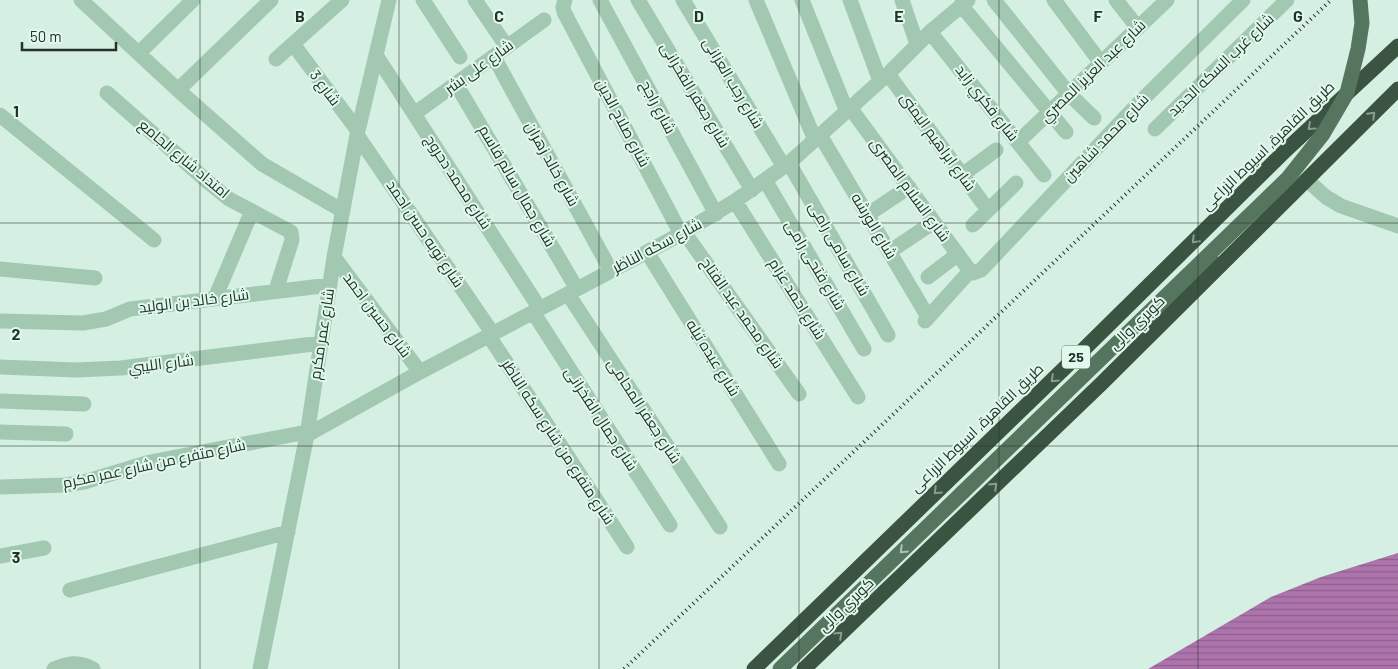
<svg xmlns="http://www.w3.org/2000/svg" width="1398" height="669" font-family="Barlow,Cairo,sans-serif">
<defs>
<pattern id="water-rules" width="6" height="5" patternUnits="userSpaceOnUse" patternTransform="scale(1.25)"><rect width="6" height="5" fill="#ad74ac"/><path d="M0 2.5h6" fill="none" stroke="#8d608c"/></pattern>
</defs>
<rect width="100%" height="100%" fill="#d5f0e3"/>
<!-- water -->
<path fill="url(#water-rules)" d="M1398,553V669H1148L1271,597L1321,577Z"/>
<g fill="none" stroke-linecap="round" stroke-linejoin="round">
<!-- minor -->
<path stroke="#a2c8b2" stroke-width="15" d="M81,0L178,90L262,164L343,211
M423,0L460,57
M475,0L507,47
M565,0L563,7L564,12L681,234
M600,0L716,214
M638,0L752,190
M683,0L784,167
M756,0L815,140
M802,0L847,112
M850,0L880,81
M902,0L917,44
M994,0L1069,94L1094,118
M1054,0L1101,63
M1116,0L1138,28
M961,5L1066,132
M930,32L1044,175
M293,44L358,131
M139,53L193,0
M376,55L540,309
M494,57L611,271
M276,59L342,0
M888,74L988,210
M456,84L577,289
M178,90L271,0
M107,93L208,182L229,199L291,232L292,240L276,290
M851,109L970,271
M414,114L544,20
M0,115L154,240
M1155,129L1287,0
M357,135L493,334
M820,135L928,317
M1018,142L1167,0
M789,163L888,335
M962,175L996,150
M765,180L864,349
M1307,180L1326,197L1341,206L1398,226
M735,201L858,397
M867,215L909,187
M973,225L1016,183
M684,232L799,394
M647,252L779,464
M889,252L934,222
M334,257L420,372
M0,269L95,278
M970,271L973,273L981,270L1137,105L1243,0
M928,277L958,254
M568,294L720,527
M215,298L252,211
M533,312L670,525
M0,321L83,323L106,319L130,309L330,285
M925,321L970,271
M489,336L627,547
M0,367L76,370L121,368L321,343
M0,401L84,404
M0,432L66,434
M307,435L420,372L681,234L735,201L789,163L888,74L930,32L968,0
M0,487L66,485L84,482L150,462L307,432
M0,556L44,548
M70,590L288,532
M54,669C68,663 79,661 93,669
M260,669L307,435L334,257L357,135L389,0"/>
<!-- major -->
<path stroke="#55755f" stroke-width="15" d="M1157,318L1213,262
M780,669L963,492"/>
<!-- highway -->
<path stroke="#3b5442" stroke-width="15" d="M754,669L1078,355L1286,150L1398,46
M804,669L1102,383L1398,89"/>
<!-- rail -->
<path stroke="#243228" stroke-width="4" stroke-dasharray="1 4" stroke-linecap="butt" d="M624,669L1331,0"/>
<!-- major-bridge -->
<path stroke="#55755f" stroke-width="15" d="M963,492L1288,178L1323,134L1347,93L1358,49L1362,23L1360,0"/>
</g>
<!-- one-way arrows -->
<defs><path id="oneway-chevron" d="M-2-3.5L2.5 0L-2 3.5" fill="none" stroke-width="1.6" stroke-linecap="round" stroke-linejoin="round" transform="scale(1.25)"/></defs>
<g stroke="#869e8f">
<use href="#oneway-chevron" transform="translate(1372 115) rotate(-45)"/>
<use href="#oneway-chevron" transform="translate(1311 127) rotate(138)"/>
<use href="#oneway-chevron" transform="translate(1195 240) rotate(135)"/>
<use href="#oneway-chevron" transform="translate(1054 379) rotate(136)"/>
<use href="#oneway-chevron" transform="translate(994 486) rotate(-44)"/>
<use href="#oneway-chevron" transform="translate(937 491) rotate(136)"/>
<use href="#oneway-chevron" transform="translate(839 635) rotate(-44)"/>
</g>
<use stroke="#a9c4b4" href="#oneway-chevron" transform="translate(903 550) rotate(136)"/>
<!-- grid -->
<path fill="none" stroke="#243228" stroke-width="1" stroke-opacity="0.55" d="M200,0V669M399,0V669M599,0V669M799,0V669M999,0V669M1198,0V669M0,223H1398M0,446H1398"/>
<g text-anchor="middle" stroke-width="4" stroke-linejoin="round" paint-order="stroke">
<!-- shield labels -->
<rect fill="#e1f9ed" stroke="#5d6e63" stroke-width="1" x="1062" y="345.5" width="28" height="23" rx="4"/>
<g font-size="14" font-weight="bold" fill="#243228">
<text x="1076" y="362">25</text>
</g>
<!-- street labels -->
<g font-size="15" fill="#243228" stroke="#e1f9ed">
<text transform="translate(1221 65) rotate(-44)" y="5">شارع غرب السكه الحديد</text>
<text transform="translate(479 67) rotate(-36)" y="5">شارع على بشر</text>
<text transform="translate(1093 71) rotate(-44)" y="5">شارع عبد العزيز المصري</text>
<text transform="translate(733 83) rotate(59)" y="5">شارع رجب العزانى</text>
<text transform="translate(325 88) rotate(53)" y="5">شارع 3</text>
<text transform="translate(695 95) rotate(59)" y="5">شارع جعفر الفخرانى</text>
<text transform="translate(987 103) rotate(52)" y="5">شارع فكري زايد</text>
<text transform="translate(658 107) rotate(62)" y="5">شارع راجح</text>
<text transform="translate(623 123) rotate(62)" y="5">شارع صلاح الدين</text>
<text transform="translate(1106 138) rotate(-46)" y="5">شارع محمد شاهين</text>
<text transform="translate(938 142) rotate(54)" y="5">شارع ابراهيم اليمنى</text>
<text transform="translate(1268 146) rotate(-44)" y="5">طريق القاهرة, اسيوط الزراعى</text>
<text transform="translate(184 159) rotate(40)" y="5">امتداد شارع الجامع</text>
<text transform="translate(552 164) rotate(61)" y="5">شارع خالد زهران</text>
<text transform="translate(458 182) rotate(57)" y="5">شارع محمد دحروج</text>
<text transform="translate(517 186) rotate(60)" y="5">شارع جمال سالم قاسم</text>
<text transform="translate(910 190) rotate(54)" y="5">شارع السلام المصرى</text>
<text transform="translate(874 226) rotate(59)" y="5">شارع الورشه</text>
<text transform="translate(425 234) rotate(56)" y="5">شارع توبه حسن احمد</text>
<text transform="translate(657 246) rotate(-28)" y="5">شارع سكه الناظر</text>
<text transform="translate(839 249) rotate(60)" y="5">شارع سامى رامى</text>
<text transform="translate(815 265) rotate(59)" y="5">شارع فتحى رامى</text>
<text transform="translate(797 299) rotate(58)" y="5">شارع احمد عزام</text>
<text transform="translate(194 301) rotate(-7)" y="5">شارع خالد بن الوليد</text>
<text transform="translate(742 313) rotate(55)" y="5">شارع محمد عبد الفتاح</text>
<text transform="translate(377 315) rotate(53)" y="5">شارع حسين احمد</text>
<text transform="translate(1137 323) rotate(-44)" y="5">كوبري والى</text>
<text transform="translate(322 334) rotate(-81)" y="5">شارع عمر مكرم</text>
<text transform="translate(713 358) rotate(58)" y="5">شارع عبده تيله</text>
<text transform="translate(161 364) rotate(-7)" y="5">شارع الليبي</text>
<text transform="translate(644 411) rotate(57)" y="5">شارع جعفر المحامى</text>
<text transform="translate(601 419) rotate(57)" y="5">شارع جمال الفخرانى</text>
<text transform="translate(977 428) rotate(-44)" y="5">طريق القاهرة, اسيوط الزراعى</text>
<text transform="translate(558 442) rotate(57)" y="5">شارع متفرع من شارع سكه الناظر</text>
<text transform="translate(154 464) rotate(-12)" y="5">شارع متفرع من شارع عمر مكرم</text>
<text transform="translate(846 605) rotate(-44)" y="5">كوبري والى</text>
</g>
</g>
<g font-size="16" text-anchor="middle" font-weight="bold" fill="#243228" stroke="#e1f9ed" stroke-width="4" stroke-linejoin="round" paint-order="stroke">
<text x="300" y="22">B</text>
<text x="499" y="22">C</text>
<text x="699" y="22">D</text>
<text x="899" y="22">E</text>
<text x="1098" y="22">F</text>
<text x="1298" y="22">G</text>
<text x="16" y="117">1</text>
<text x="16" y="340">2</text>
<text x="16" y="563">3</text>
</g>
<!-- scale -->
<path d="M22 42v8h94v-8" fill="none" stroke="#243228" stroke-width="2.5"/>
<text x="30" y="42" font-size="15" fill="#243228" stroke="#e1f9ed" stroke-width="4" paint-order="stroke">50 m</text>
</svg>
